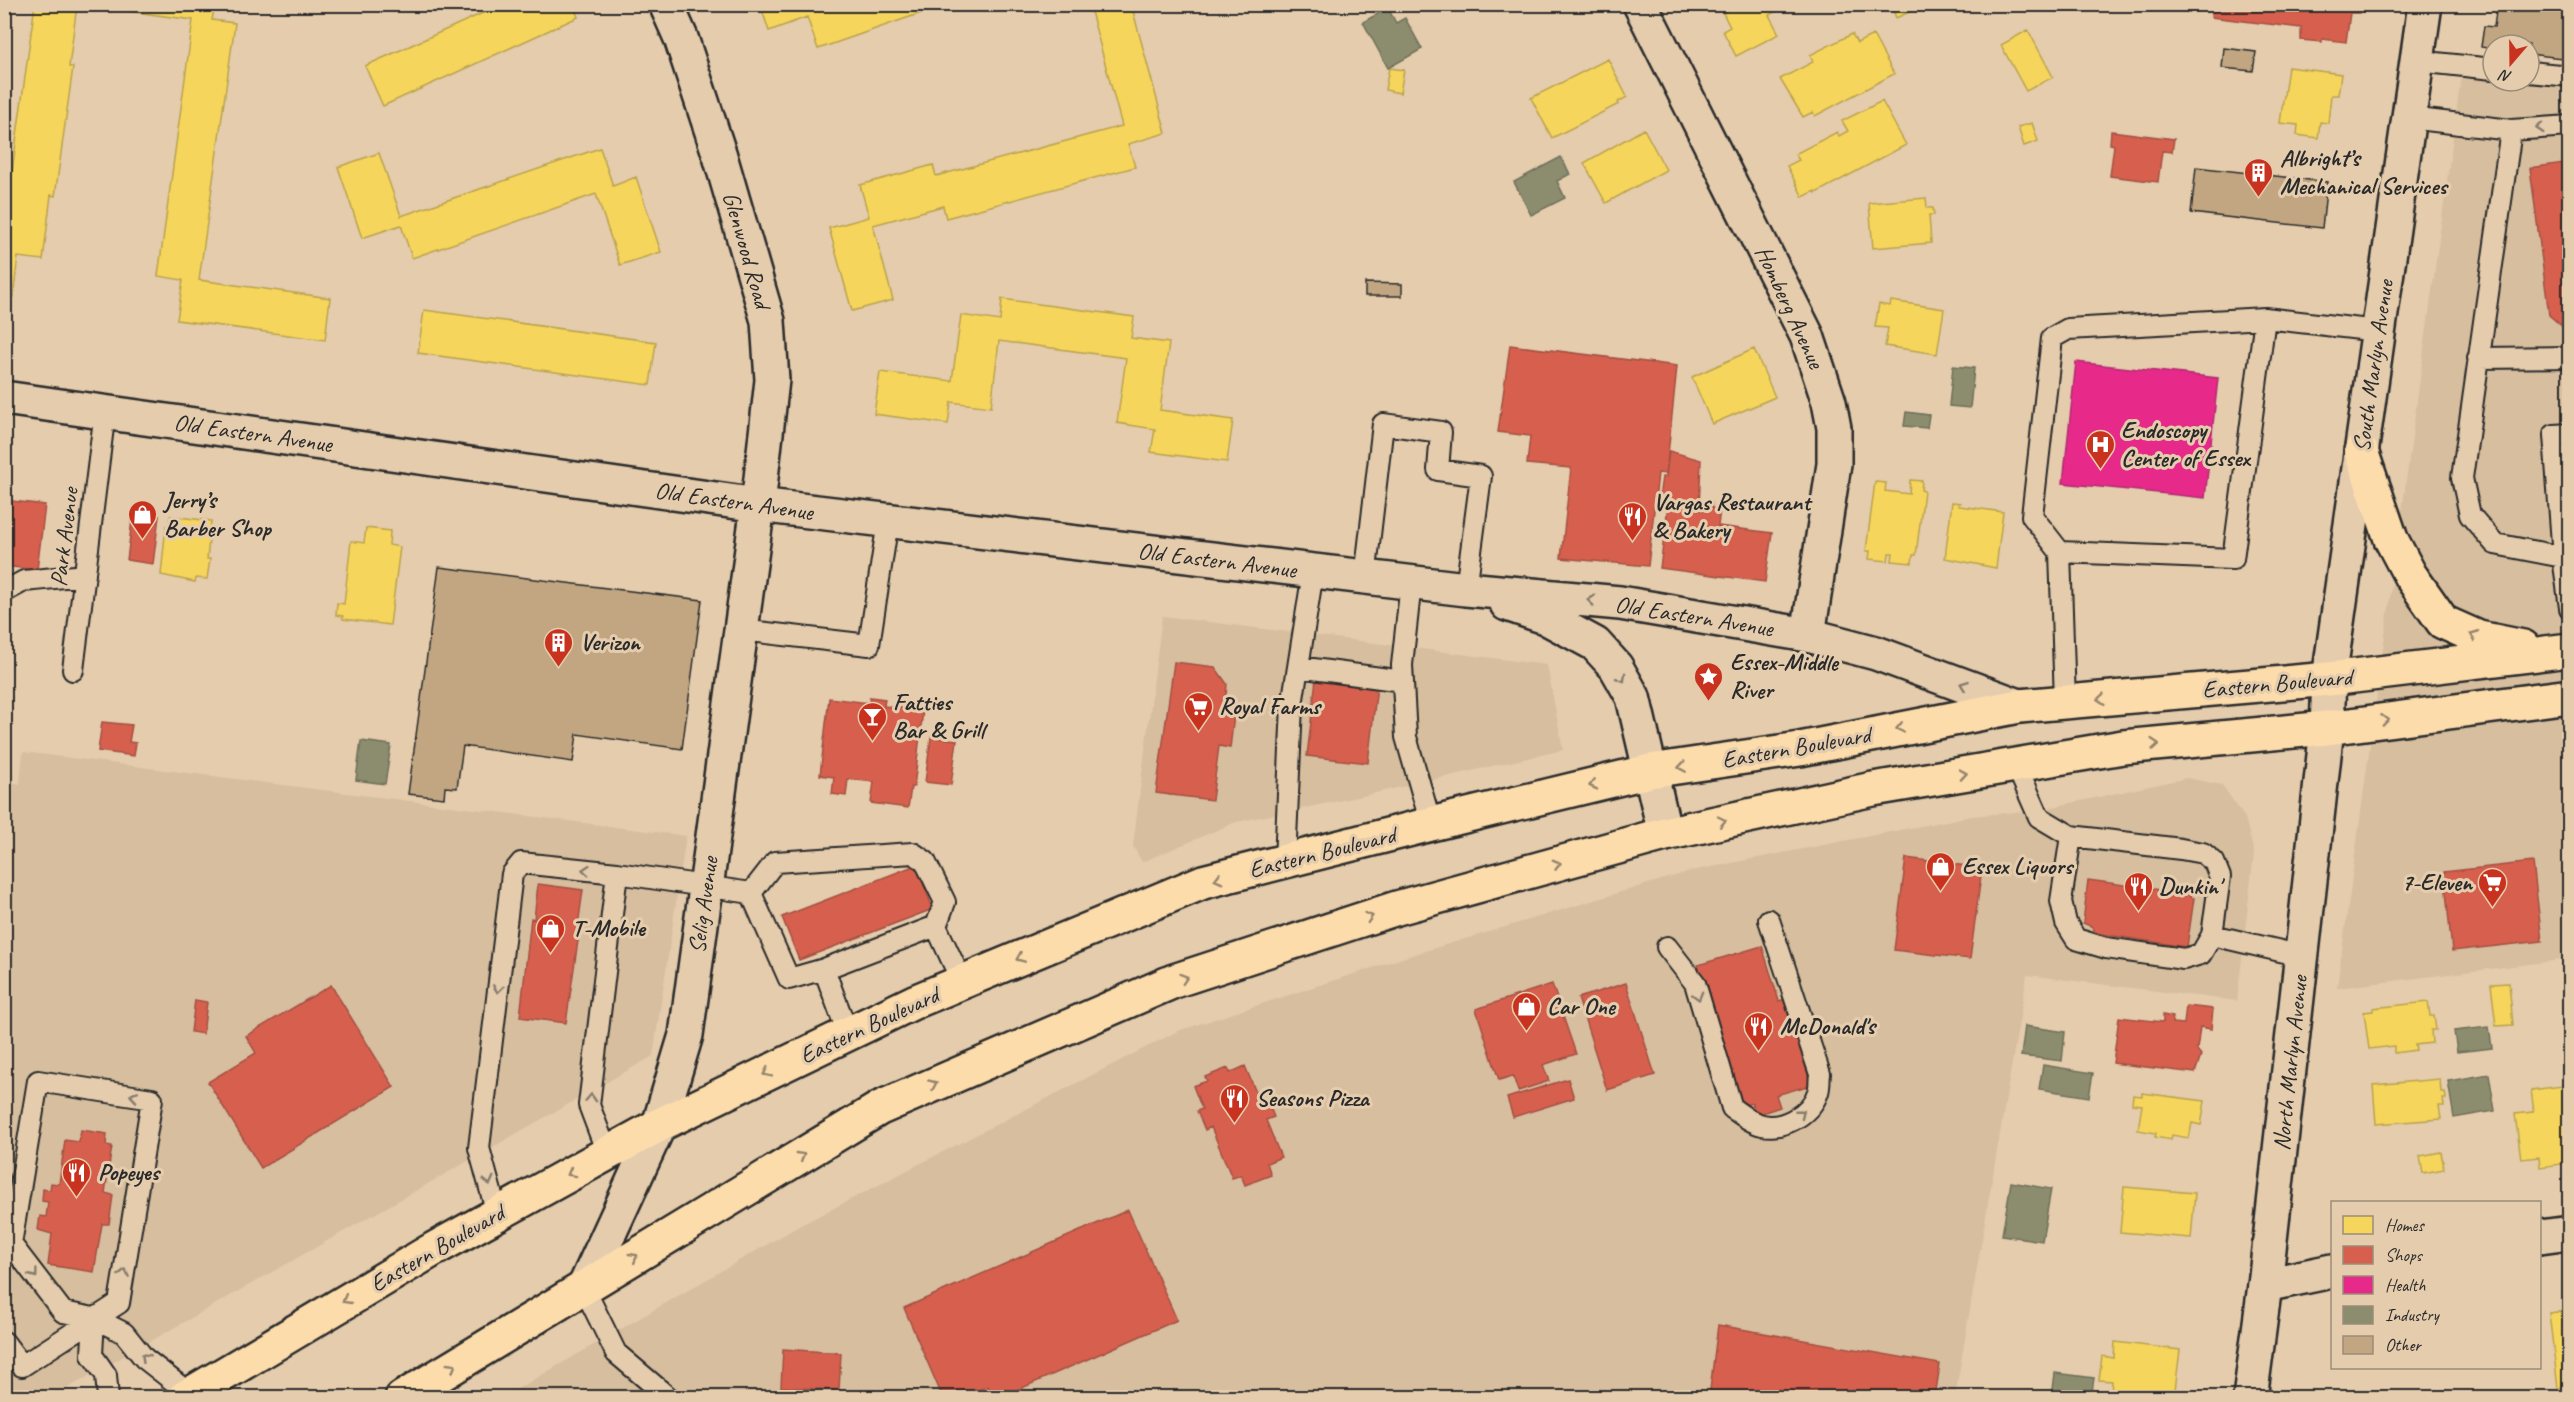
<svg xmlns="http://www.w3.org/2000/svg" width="2574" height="1402" font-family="Caveat,sans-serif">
<rect width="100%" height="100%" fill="#e4ccad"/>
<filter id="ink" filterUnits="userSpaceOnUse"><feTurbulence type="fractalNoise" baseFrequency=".0167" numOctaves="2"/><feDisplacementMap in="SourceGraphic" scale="12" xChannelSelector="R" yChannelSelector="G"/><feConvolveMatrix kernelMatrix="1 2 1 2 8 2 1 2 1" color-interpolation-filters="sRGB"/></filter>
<g filter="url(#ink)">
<!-- built -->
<path fill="#d6be9e" d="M2461,78L2569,85V959L2337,988Z
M1162,616L1547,665L1563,750L1362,796L1236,822L1142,862L1133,846Z
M23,752L686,836L653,1056L52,1397H5L4,782L20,784Z
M2187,778L2222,785L2245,818L2254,853L2237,1001L2027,975L1955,1397L502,1398L799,1226L1178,1031L1412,955L1691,871L1972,816L2039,810Z"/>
<!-- homes -->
<path fill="#f6d55c" stroke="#b9a24d" stroke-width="1.5" d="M35,4H77L69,67H73L55,196L51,195L43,260L18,257L13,297L4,296V230Z
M129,4H215L212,20L235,23L199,280L330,298L325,340L177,320L183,280L158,276L193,20L128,11Z
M503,4H573L578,17L383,106L365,66Z
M760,4H805L806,8L818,4H947L818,49L807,17L769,31Z
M1089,4H1131L1166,133L1128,144L1135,167L946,218L943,206L873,225L893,300L852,311L829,228L869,217L860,185L933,165L936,176L1122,126Z
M1739,4H1789L1769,15L1779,34L1736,56L1723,31L1730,27L1723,13Z
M1891,4H1922L1923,6L1896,18Z
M2028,30L2053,77L2026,91L2001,45Z
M1852,34L1857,43L1873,35L1894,74L1815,116L1813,112L1803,117L1780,79L1813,62L1810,55Z
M1608,59L1627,97L1618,102L1619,104L1552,138L1531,98Z
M2288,67L2341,74L2338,95H2331L2328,123L2320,122L2318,138L2297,135L2298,125L2280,123Z
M1389,68L1404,70L1400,93L1385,90Z
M1882,101L1906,145L1816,193L1815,191L1803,197L1787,166L1799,160L1795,154L1837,132L1839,136L1848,131L1842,121Z
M2032,123L2038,141L2024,146L2018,127Z
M1644,129L1666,170L1606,203L1584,163Z
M600,148L613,186L636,177L661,252L620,265L596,194L412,258L401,225L362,238L338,167L379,153L401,216Z
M1926,198L1927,208H1933L1934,215H1929L1931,243L1873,248L1869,203Z
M1002,299L1134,317L1131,338L1169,343L1160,410L1233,420L1227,462L1151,452L1155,429L1117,423L1126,358L999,341L991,407L951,402L948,424L874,414L880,372L952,381L961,315L1000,321Z
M1891,301L1944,309L1937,354L1885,346L1888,328L1875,327L1879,304L1890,306Z
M424,310L656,342L650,385L418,353Z
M1754,349L1775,397L1712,424L1692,377Z
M1910,480L1922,481L1921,490L1924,491L1916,555H1913L1912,563L1892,561L1893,553H1889L1888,561L1869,559L1870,551H1866L1875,482L1886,483L1885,491L1909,494Z
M1952,502L1960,503L1959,506L2003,512L1996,568L1945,558Z
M170,516L211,521L207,559H210L207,579L196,578L195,582L161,575L166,526H169Z
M366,528L390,531L389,545L400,547L390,625L343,619V616L336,615L337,603L344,604L351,541L364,543Z
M2509,983L2513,1025L2496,1026L2491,984Z
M2428,1002L2430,1016H2434L2436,1030H2431L2432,1043L2415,1045L2416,1050L2394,1053V1046L2369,1049L2364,1012L2373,1011V1008Z
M2440,1079L2441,1092H2445L2446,1099H2443L2444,1106H2439L2441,1119L2376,1124L2373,1085Z
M2570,1085L2568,1163L2540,1167L2539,1157L2521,1159L2515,1114L2534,1112L2531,1090Z
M2142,1093L2205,1101L2201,1125L2192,1123L2189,1138L2172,1135L2171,1140L2155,1137L2156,1133L2138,1130L2142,1105L2132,1104L2133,1095L2142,1096Z
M2441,1152L2444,1169L2423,1173L2420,1156Z
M2124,1187L2195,1193L2191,1238L2120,1232Z
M2566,1304H2570V1386L2558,1388L2549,1313L2566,1311Z
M2115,1342L2180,1350L2174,1398L2111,1393L2112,1381L2099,1380L2102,1356L2114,1358Z"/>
<!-- shops -->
<path fill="#d6604d" stroke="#a35043" stroke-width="1.5" d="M2213,4H2360L2359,13H2350L2346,42L2322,39V42L2301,40V28L2211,17Z
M2111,131L2174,139L2172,152L2162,151L2158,182L2110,176L2114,145L2110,144Z
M2570,162V333L2549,315L2530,168Z
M1510,345L1677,366L1666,474L1658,473L1648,566L1561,558L1571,468L1527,464L1530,436L1498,432Z
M1669,451L1701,460L1699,510H1703L1704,502L1712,503L1711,508L1720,509L1718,526L1772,533L1765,582L1660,568L1668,506L1658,505L1662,477H1666Z
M4,500L45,505L37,570L4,566Z
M140,514L159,516L153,564L127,560L132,520Z
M1174,662L1215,667L1227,684L1224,714L1234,715L1230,748L1219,746L1212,800L1156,793Z
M1316,679L1377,686L1368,763L1307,756Z
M870,697L885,699L884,706L923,710L914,787H911L908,808L871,803L874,782L848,779L846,796L832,794L834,777L820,775L829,698L869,703Z
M102,722L132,725L129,742L136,743L134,756L98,751Z
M931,737L957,740L951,785L925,782Z
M1906,858L1982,868L1970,959L1894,950Z
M2533,862L2542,941L2452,951L2444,872Z
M916,865L933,909L799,960L782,917Z
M2088,880L2191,894L2190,897L2194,898L2187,947L2095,933L2093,927L2083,923Z
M538,884L583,890L578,926L580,927L566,1023L520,1017L531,918L534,919Z
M1762,946L1779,1001L1785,999L1811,1085L1776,1095L1780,1107L1756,1115L1752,1103L1735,1108L1713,1016L1698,965Z
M1626,983L1655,1075L1607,1090L1578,998Z
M1552,984L1576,1054L1543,1065L1549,1081L1518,1091L1513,1076L1499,1080L1476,1009Z
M331,985L394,1087L261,1168L208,1082L256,1053L246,1036Z
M195,1000L207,1002L203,1034L191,1032Z
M2186,1006L2213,1009L2211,1029L2200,1027L2197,1050L2201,1055L2195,1073L2113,1063L2119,1017L2163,1022V1015L2173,1017L2172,1023L2184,1024Z
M1245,1066L1260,1102L1267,1100L1274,1117L1266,1120L1281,1157L1267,1163L1271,1175L1245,1185L1241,1175L1232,1178L1211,1127L1205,1130L1197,1111L1202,1109L1193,1086L1207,1081L1205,1077L1228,1068L1230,1073Z
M1568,1079L1574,1098L1513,1117L1507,1098Z
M81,1130L107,1134L106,1145L112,1146L105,1193L113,1195L109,1224H102L94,1272L48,1265L52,1234L38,1230L40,1216L46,1217L48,1202L42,1201L43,1189L50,1190L51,1183L59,1184L65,1140L79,1142Z
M1128,1210L1177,1320L999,1398H993L988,1386L961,1398H943L904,1308Z
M1718,1325L1940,1364L1935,1398H1709Z
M783,1349L841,1353L839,1390L781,1387Z"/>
<!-- health -->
<path fill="#e7298a" stroke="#af2a6e" stroke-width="1.5" d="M2076,362L2218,378L2205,498L2063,483Z"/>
<!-- industry -->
<path fill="#8c8c6e" stroke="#6f6f5a" stroke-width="1.5" d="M1388,8L1396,23L1405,18L1422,49L1388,68L1363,22Z
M1561,157L1570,174L1557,181L1565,198L1531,215L1514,182Z
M1953,366L1974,368L1970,408L1949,406Z
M1906,412L1929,415L1927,428L1904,426Z
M361,741L391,745L385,784L356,780Z
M2025,1026L2065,1032L2062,1061L2021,1056Z
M2489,1027L2492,1048L2457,1052L2454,1031Z
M2043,1065L2093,1073L2089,1097L2039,1089Z
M2489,1074L2495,1111L2454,1118L2448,1081Z
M2011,1182L2051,1189L2042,1241L2002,1235Z
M2055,1373L2094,1378L2091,1398H2052Z"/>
<!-- building -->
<path fill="#c1a681" stroke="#2b2b2b" stroke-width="1.5" d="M2497,4H2570V59L2529,54V45H2493V49L2481,47L2484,26L2494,27Z
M2224,48L2256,52L2253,71L2222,68Z
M2196,167L2327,182L2322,228L2191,213Z
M1365,283L1402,284V296H1365Z
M439,567L702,600L682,749L577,734L573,762L463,746L457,788L445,787L444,798L408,794Z"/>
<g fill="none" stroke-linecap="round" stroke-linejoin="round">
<defs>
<path id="service" d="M2417,61L2493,69
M2529,72L2570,76
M2409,118L2511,130L2462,478L2470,515L2495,544L2563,557L2570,608
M2511,130L2570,126
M2478,358L2570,357
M2060,552L2032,516L2052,338L2068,329L2265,318
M2563,557L2554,435L2570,434
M1365,578L1383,424L1441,432L1438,470L1481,476L1466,589
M1411,583L1402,665L1406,737L1431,824
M4,592L24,581L85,575
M741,630L869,645L888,521
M1298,667L1403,681
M73,670L105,411
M2065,702L2060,552L2233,559L2265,318L2378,331
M2016,765L2039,817L2071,836L2181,849L2203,853L2214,862L2220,877L2212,935L2302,956
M2071,836L2061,901L2066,923L2076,939L2106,948L2184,959L2201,954L2212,935
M1285,861L1292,705L1313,572
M617,873L751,893L789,979L824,969
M751,893L775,862L913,853L925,861L945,902L936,926
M1667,947L1695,983L1732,1108C1739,1113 1748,1120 1756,1123C1779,1133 1811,1115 1818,1092C1820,1087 1819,1079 1820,1074L1769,920
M848,1034L824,969L936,926L962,982
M497,1214L479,1148L512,874L521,863L617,873L589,1105L607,1153
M584,1288L616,1353L669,1398
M4,1342L22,1366L119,1303L152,1099L38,1081L11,1244L63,1312L94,1318
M108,1398L106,1375L92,1355L94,1318L124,1333L144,1358L190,1394"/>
<path id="minor" d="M1640,4L1807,336L1829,402L1834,428V464L1808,635
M2540,1237L2570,1233
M2265,1285L2332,1271
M584,1288L659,1125L686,1035L758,505L772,380L768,321L720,156L681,38L666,4"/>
<path id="tertiary" d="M4,398L758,505L1466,589L1620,603L1808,635L1876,653L2019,706
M1507,604L1545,617L1595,644L1616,667L1633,697L1665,834
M2250,1398L2265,1285L2327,728L2329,679L2425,4"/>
<path id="primary" d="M2361,451L2391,539L2410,575L2443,622L2479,638L2523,647
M184,1398L434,1249L659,1125L914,1002L1203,882L1431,824L1650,771L1800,749L2019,706L2329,679L2570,650
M402,1398L880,1108L1174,981L1397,908L1665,834L1873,789L2123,747L2327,728L2570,696"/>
</defs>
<!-- service casing -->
<use href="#service" stroke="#2b2b2b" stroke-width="24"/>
<!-- minor casing -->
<use href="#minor" stroke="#2b2b2b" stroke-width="38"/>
<!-- tertiary casing -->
<use href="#tertiary" stroke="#2b2b2b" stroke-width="38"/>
<!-- primary casing -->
<use href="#primary" stroke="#2b2b2b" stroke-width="38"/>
<!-- service -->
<use href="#service" stroke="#e4ccad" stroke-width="20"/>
<!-- minor -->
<use href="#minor" stroke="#e4ccad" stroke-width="33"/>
<!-- tertiary -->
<use href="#tertiary" stroke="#e4ccad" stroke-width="33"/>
<!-- primary -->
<use href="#primary" stroke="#fddcac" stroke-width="33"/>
</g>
<!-- one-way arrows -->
<defs><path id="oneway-chevron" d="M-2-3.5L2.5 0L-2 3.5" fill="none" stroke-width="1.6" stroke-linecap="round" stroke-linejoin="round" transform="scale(1.5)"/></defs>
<g stroke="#887c6c">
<use href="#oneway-chevron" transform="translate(2540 128) rotate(176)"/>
<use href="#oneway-chevron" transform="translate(1591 600) rotate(-173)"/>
<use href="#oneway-chevron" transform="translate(1622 678) rotate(60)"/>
<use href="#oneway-chevron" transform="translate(1964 685) rotate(-160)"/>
<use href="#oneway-chevron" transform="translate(586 870) rotate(-175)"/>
<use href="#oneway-chevron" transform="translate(498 989) rotate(97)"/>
<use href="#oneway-chevron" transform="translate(1698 996) rotate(74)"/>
<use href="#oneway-chevron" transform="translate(134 1096) rotate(-171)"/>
<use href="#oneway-chevron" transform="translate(591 1098) rotate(-87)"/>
<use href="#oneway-chevron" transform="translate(1801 1113) rotate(-39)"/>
<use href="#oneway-chevron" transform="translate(489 1181) rotate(76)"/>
<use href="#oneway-chevron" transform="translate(124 1273) rotate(-81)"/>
<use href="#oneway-chevron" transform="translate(34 1274) rotate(53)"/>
<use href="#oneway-chevron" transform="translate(145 1357) rotate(-136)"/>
</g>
<g stroke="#94846c">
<use href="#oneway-chevron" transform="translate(2474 635) rotate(-158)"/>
<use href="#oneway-chevron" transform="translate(2101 699) rotate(175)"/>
<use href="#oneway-chevron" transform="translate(2385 720) rotate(-8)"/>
<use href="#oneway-chevron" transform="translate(1900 728) rotate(168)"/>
<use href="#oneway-chevron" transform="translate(2155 744) rotate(-5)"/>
<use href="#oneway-chevron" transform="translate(1682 767) rotate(171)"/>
<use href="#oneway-chevron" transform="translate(1963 774) rotate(-9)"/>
<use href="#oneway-chevron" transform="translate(1593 785) rotate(167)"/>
<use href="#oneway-chevron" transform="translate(1722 821) rotate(-12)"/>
<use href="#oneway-chevron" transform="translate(1557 864) rotate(-15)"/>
<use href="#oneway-chevron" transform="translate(1218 879) rotate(165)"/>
<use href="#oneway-chevron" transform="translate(1369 917) rotate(-18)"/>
<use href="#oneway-chevron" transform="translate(1020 958) rotate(157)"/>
<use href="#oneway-chevron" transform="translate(1184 978) rotate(-18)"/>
<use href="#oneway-chevron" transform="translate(767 1073) rotate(154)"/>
<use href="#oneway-chevron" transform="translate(933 1084) rotate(-24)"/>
<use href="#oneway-chevron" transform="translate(801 1156) rotate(-31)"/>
<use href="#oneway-chevron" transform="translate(571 1173) rotate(151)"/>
<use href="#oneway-chevron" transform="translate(634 1257) rotate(-31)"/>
<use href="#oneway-chevron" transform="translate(346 1300) rotate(150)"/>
<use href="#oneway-chevron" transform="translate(452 1367) rotate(-31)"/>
</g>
</g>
<!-- icons -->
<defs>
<symbol id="building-pin" viewBox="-11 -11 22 30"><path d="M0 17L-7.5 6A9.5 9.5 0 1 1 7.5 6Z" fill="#c8321e" stroke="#e4ccad"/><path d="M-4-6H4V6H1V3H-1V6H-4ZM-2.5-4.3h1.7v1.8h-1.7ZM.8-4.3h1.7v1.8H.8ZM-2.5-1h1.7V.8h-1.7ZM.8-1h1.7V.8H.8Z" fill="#fff"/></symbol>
<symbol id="hospital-pin" viewBox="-11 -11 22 30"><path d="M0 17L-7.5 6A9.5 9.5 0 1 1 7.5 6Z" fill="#c8321e" stroke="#e4ccad"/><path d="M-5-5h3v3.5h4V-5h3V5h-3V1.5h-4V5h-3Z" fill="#fff"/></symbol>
<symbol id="shop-pin" viewBox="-11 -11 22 30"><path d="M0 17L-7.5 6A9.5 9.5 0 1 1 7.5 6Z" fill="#c8321e" stroke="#e4ccad"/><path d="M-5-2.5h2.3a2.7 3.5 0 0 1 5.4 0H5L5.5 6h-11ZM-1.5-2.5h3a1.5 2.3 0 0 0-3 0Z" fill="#fff"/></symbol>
<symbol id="restaurant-pin" viewBox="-11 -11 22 30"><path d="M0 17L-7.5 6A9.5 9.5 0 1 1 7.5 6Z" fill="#c8321e" stroke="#e4ccad"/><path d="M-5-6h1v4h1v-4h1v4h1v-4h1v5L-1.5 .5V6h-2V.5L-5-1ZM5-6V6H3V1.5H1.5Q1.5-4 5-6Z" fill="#fff"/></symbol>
<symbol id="sight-pin" viewBox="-11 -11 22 30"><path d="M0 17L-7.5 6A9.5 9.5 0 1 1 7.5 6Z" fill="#c8321e" stroke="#e4ccad"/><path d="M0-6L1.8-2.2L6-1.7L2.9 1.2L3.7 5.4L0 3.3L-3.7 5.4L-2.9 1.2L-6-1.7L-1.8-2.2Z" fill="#fff"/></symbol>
<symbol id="supermarket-pin" viewBox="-11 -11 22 30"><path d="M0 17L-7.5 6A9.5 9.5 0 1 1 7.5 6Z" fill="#c8321e" stroke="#e4ccad"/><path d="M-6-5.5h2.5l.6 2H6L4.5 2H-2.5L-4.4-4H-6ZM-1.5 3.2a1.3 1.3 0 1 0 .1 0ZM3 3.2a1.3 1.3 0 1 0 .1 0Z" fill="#fff"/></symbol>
<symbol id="bar-pin" viewBox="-11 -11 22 30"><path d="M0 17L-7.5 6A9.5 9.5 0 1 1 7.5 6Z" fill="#c8321e" stroke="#e4ccad"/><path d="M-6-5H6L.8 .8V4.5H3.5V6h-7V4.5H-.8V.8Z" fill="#fff"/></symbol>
</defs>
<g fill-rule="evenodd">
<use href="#building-pin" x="2242" y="156" width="33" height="45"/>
<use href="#hospital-pin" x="2084" y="428" width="33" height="45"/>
<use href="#shop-pin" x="126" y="498" width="33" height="45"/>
<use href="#restaurant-pin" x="1616" y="500" width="33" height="45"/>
<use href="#building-pin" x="542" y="626" width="33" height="45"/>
<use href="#sight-pin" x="1692" y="660" width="33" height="45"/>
<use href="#supermarket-pin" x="1182" y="690" width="33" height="45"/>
<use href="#bar-pin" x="856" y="700" width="33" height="45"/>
<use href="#shop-pin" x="1924" y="850" width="33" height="45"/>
<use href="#supermarket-pin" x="2476" y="866" width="33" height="45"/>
<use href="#restaurant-pin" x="2122" y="870" width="33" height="45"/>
<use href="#shop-pin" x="534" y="912" width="33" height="45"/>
<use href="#shop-pin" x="1510" y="990" width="33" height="45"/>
<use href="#restaurant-pin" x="1742" y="1010" width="33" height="45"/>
<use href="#restaurant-pin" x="1218" y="1082" width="33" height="45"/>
<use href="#restaurant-pin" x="60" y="1156" width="33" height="45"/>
</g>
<g text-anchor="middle" stroke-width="6" stroke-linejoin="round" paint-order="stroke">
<!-- poi labels -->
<g font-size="24" font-weight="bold" fill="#2b2b2b" stroke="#e4ccad" text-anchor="start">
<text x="2280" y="166">Albright’s<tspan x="2280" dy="28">Mechanical Services</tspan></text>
<text x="2121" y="438">Endoscopy<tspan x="2121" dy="28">Center of Essex</tspan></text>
<text x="164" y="508">Jerry’s<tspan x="164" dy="28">Barber Shop</tspan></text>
<text x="1653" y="510">Vargas Restaurant<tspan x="1653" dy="28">&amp; Bakery</tspan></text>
<text x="580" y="650">Verizon</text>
<text x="1730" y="670">Essex-Middle<tspan x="1730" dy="28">River</tspan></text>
<text x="893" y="710">Fatties<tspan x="893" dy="28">Bar &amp; Grill</tspan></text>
<text x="1219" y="714">Royal Farms</text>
<text x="1962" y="874">Essex Liquors</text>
<text x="2472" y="890" text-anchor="end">7-Eleven</text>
<text x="2159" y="894">Dunkin'</text>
<text x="572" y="936">T-Mobile</text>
<text x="1547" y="1014">Car One</text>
<text x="1780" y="1034">McDonald's</text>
<text x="1256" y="1106">Seasons Pizza</text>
<text x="98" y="1180">Popeyes</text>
</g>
<!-- street labels -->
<g font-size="24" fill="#2b2b2b" stroke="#e4ccad">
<text transform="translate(747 250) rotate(74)" y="8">Glenwood Road</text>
<text transform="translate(1790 307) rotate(65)" y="8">Homberg Avenue</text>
<text transform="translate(2373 366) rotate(-82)" y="8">South Marlyn Avenue</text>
<text transform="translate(253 433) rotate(8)" y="8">Old Eastern Avenue</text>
<text transform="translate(734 501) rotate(8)" y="8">Old Eastern Avenue</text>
<text transform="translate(64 537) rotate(-83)" y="8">Park Avenue</text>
<text transform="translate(1217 560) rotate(7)" y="8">Old Eastern Avenue</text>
<text transform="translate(1694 616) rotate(9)" y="8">Old Eastern Avenue</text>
<text transform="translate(2277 683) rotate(-5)" y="8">Eastern Boulevard</text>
<text transform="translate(1796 747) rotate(-10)" y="8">Eastern Boulevard</text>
<text transform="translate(1322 852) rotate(-14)" y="8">Eastern Boulevard</text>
<text transform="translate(703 905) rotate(-82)" y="8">Selig Avenue</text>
<text transform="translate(869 1025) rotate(-25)" y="8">Eastern Boulevard</text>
<text transform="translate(2290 1063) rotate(-84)" y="8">North Marlyn Avenue</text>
<text transform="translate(437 1248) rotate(-30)" y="8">Eastern Boulevard</text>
</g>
</g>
<!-- margin -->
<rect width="2574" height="1402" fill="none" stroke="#e4ccad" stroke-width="24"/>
<rect x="12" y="12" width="2550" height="1378" fill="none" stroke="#2b2b2b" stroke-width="2" filter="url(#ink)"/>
<!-- legend -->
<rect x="2331" y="1201" width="210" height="168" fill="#e4ccad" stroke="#9a8c79" stroke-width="1.5"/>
<rect x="2343" y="1216" width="30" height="18" fill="#f6d55c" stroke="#9a8c79" stroke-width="1.5"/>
<text x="2385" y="1231" font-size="18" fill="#2b2b2b">Homes</text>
<rect x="2343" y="1246" width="30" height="18" fill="#d6604d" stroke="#9a8c79" stroke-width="1.5"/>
<text x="2385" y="1261" font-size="18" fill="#2b2b2b">Shops</text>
<rect x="2343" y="1276" width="30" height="18" fill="#e7298a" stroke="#9a8c79" stroke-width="1.5"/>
<text x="2385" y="1291" font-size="18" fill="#2b2b2b">Health</text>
<rect x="2343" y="1306" width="30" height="18" fill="#8c8c6e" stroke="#9a8c79" stroke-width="1.5"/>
<text x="2385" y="1321" font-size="18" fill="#2b2b2b">Industry</text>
<rect x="2343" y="1336" width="30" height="18" fill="#c1a681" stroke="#9a8c79" stroke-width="1.5"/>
<text x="2385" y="1351" font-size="18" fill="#2b2b2b">Other</text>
<!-- north arrow -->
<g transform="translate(2511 63) rotate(200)"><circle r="28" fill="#e4ccad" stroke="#9a8c79" stroke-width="1.5"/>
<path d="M0-4.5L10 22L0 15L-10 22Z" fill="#c8321e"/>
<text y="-9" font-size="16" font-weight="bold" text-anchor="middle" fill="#2b2b2b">N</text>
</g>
</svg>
